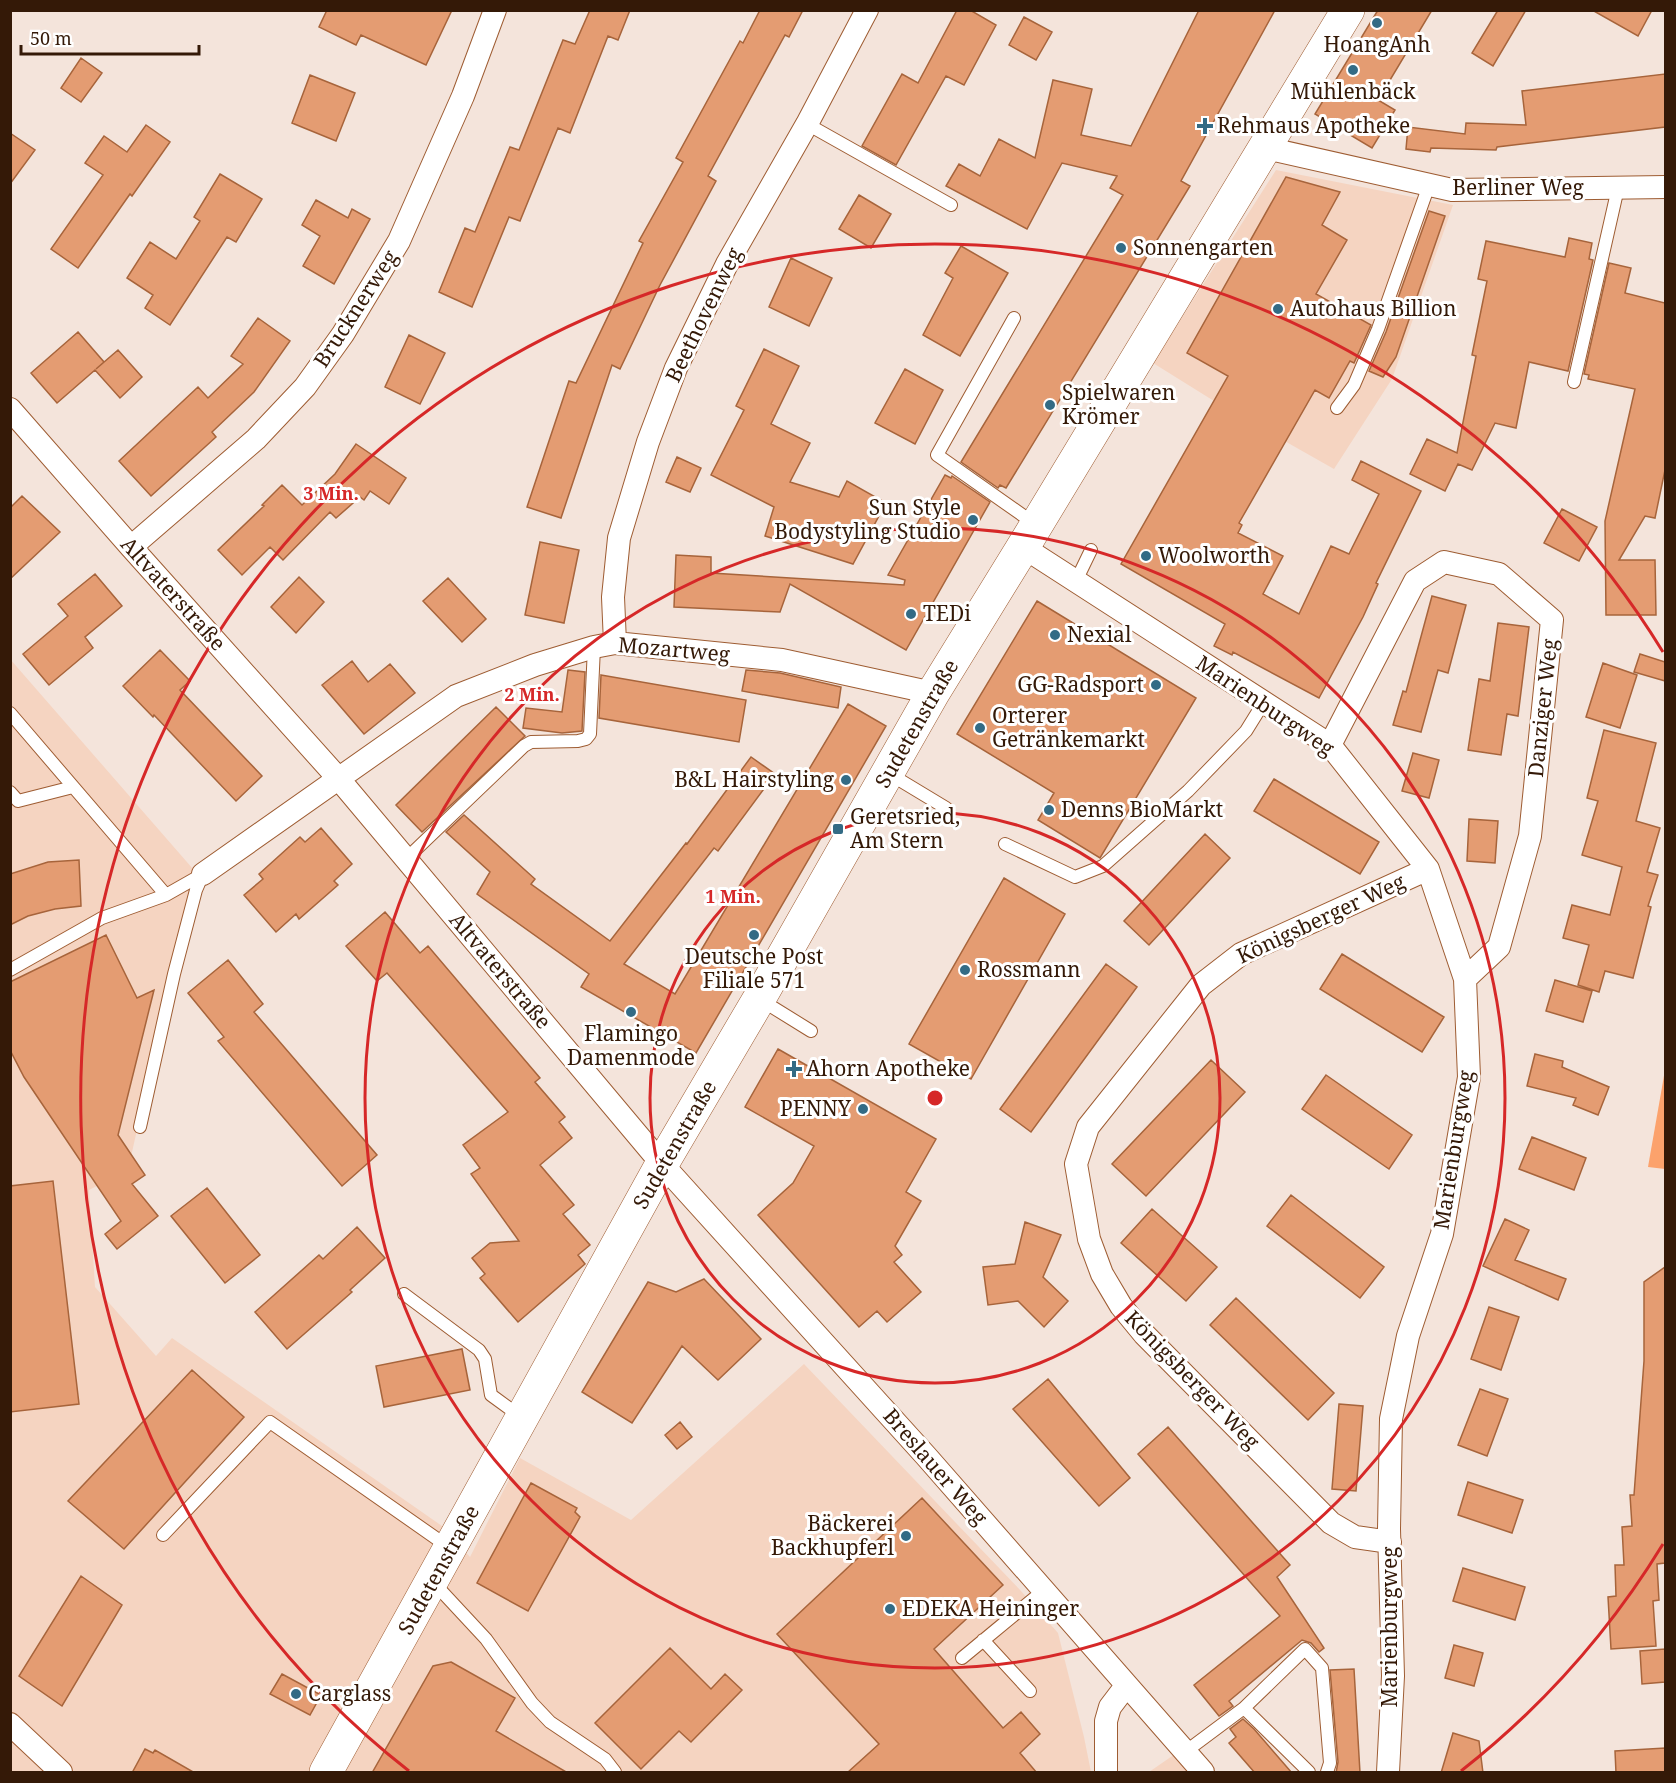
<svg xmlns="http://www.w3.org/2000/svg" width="1676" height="1783" font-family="'Noto Serif',serif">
<rect width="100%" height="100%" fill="#f4e4db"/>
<!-- built -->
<path fill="#f5d4c1" d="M1276,170L1453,205L1392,379L1334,469L1214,401L1153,363Z
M10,659L200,877L167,996L128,1170L89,1190L95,1287L156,1356L172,1338L442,1526L470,1557L520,1458L631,1520L804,1364L1021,1591L1058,1633L1084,1737L1091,1772H11Z
M1178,1752L1196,1772H1149Z"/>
<!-- green -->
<path fill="#fca26c" d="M1665,1070V1169L1648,1167Z"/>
<!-- building -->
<path fill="#e49c72" stroke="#a7643b" stroke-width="1.5" d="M327,10H452L426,65L361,35L356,45L319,27Z
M590,10H630L618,40L608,36L570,133L558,128L520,221L509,217L472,307L439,292L465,228L475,232L510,147L519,150L563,40L575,44Z
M760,10H803L789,37L785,35L708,176L716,181L660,285L620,369L612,365L561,518L527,507L569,381L576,383L643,243L639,241L683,162L676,158L740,41L743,43Z
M957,10H970L996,25L964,85L946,76L896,165L862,146L902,74L918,83Z
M1199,10H1275L1181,181L1190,186L1006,488L1000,485L998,488L961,462L1123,195L1110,188L1117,176L1062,163L1027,229L946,186L959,164L980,176L999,139L1035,158L1053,80L1092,89L1081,135L1131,146Z
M1378,10H1432L1378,100L1395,110L1372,148L1315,114Z
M1498,10H1526L1493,66L1472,53Z
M1592,10H1652L1638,36Z
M1024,17L1052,32L1036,60L1009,45Z
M81,58L102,73L81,102L61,88Z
M1665,74V127L1497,147L1496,150L1431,148L1430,152L1406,149L1408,127L1465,134L1466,123L1526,125L1522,91Z
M310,75L355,93L336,141L292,123Z
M146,125L170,142L132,196L130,194L78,268L51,249L103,175L85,163L104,136L127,152Z
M10,133L35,150L10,184Z
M220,174L262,199L236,242L227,237L170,325L145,308L153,295L127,278L150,242L176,259L200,221L194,217Z
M1286,177L1340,192L1322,225L1347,240L1316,294L1371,325L1354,363L1350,361L1329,398L1315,390L1239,523L1242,525L1238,533L1283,556L1263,594L1299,614L1331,546L1349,554L1379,494L1352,480L1361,461L1421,491L1376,583L1378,584L1363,617L1319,698L1233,652L1232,655L1214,646L1225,624L1121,564L1228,376L1187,353Z
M859,195L891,214L871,248L839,229Z
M316,200L348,218L352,209L370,219L334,284L303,266L320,236L302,225Z
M1429,211L1445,216L1396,357L1383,377L1369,371L1386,332Z
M1569,238L1592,243L1589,259L1593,260L1568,371L1529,362L1516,428L1495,423L1472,470L1458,464L1445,491L1410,474L1427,439L1457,453L1476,356L1472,355L1487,281L1478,279L1486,241L1565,257Z
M961,246L1008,273L960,356L923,335L953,278L945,273Z
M791,258L832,278L809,326L769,307Z
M1609,263L1631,268L1625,293L1665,303V470L1655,518L1645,516L1619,560H1655L1656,615H1606L1605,521L1635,389L1588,379L1589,375L1584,374Z
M258,318L290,341L254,392L212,432L216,437L151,496L119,461L198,387L208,398L243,364L231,356Z
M78,332L104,362L96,369L118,350L142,377L120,398L95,370L57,403L31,373Z
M409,335L445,353L420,404L385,387Z
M764,349L799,366L771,424L810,443L790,482L839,497L847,481L886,503L853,564L765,536L774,507L711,475L744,410L736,406Z
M905,369L943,390L915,444L875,423Z
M356,444L406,478L389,504L370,491L364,500L360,497L336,518L330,512L283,560L270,547L242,575L218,550L264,506L262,505L282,485L302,505L335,474Z
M677,457L701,468L690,492L666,482Z
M945,475L951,478L952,476L990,502L906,650L790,584L780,612L674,607L676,555L711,557V573L904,585L905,580L888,575Z
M22,496L60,532L10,579V508Z
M1562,509L1597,527L1579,561L1544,543Z
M540,542L579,550L564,623L525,615Z
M95,574L122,606L85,637L93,648L49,685L23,654L68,616L58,604Z
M299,577L324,602L296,633L271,607Z
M448,578L486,619L462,642L423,601Z
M1432,596L1466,605L1448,673L1438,670L1421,732L1393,725L1403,691L1406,692Z
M1037,601L1196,698L1100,858L1038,820L1054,793L957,734Z
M1498,623L1529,627L1518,716L1507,714L1501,755L1468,750L1479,679L1490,681Z
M160,650L190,681L180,690L262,776L236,801L154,715L153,717L123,686Z
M1640,654L1665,662V681L1634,672Z
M352,661L368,682L390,664L415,693L364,734L322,685Z
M1603,663L1637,675L1620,728L1586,717Z
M568,670L585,672L582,731L562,733L523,728L526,708L562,712Z
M746,670L780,673L841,687L838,708L742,691Z
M601,675L746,700L739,742L599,718Z
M848,704L886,726L696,1053L581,987L589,974L477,894L490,872L446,832L464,815L535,879L531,884L610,941L686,843L687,844L751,757L775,774L718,851L714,848L624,964L675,994Z
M496,707L525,736L422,832L396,805Z
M1604,730L1656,743L1636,821L1660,828L1647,872L1658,875L1648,906L1651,907L1633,978L1605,971L1599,992L1578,985L1589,945L1563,938L1572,905L1610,915L1622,867L1582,855L1598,801L1587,798Z
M1413,753L1439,760L1429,798L1402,791Z
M1274,779L1379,842L1360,874L1254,811Z
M1469,819L1498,821L1495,863L1467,861Z
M321,828L352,864L334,881L338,885L299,919L296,914L276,932L244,895L263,879L259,874L300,837L305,842Z
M1205,834L1230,858L1149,945L1124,921Z
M79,860L81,906L55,909L28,916L10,925V874L48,862Z
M1004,878L1065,914L971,1079L909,1044Z
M385,912L420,953L428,946L540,1078L535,1082L565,1117L559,1122L572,1138L540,1165L574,1205L563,1214L590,1245L578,1255L585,1264L518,1322L480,1278L485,1274L472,1258L490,1243L519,1241L471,1174L480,1168L463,1145L508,1112L387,973L377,981L346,946Z
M106,935L137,998L154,990L118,1135L145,1175L132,1184L158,1216L117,1249L105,1234L121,1221L24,1077L10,1050V982Z
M1342,954L1444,1017L1422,1052L1320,989Z
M228,960L263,1004L254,1012L377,1155L342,1186L218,1041L224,1037L188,993Z
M1106,964L1137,987L1031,1132L1000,1109Z
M1555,980L1592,991L1583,1022L1546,1011Z
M778,1049L936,1139L906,1192L921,1201L895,1246L902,1255L894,1262L921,1292L887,1322L877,1311L859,1327L758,1215L793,1183L814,1146L745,1107Z
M1535,1054L1563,1061L1562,1067L1609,1087L1598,1115L1573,1105L1576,1098L1527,1086Z
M1211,1060L1245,1092L1146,1196L1112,1164Z
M1326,1075L1412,1135L1389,1169L1302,1109Z
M1532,1137L1586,1158L1574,1190L1519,1169Z
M53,1181L79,1404L10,1412V1186Z
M207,1188L260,1255L225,1283L171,1216Z
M1291,1195L1384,1267L1360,1298L1267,1226Z
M1152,1209L1217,1267L1186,1301L1121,1243Z
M1505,1219L1529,1230L1515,1260L1566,1279L1558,1300L1483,1266Z
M1025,1222L1061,1235L1043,1277L1068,1301L1044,1327L1018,1301L988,1305L983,1267L1015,1264Z
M357,1227L385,1258L350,1290L352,1292L287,1349L255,1312L319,1255L323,1259Z
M1665,1267V1563L1657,1564L1659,1600L1653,1601L1656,1646L1611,1649L1608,1597L1616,1596L1615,1565H1624L1622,1527L1632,1526L1630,1495H1634L1644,1361V1282Z
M704,1279L761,1339L718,1380L682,1346L632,1423L582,1392L648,1282L676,1292Z
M1236,1298L1334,1393L1308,1420L1210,1325Z
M1489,1307L1519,1317L1501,1370L1471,1359Z
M462,1349L470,1390L384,1407L376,1366Z
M192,1370L244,1417L124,1549L68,1501Z
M1048,1379L1130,1478L1099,1506L1013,1409Z
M1480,1389L1508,1399L1487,1456L1458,1445Z
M1339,1404L1363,1406L1356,1491L1332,1489Z
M680,1422L692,1437L677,1449L665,1435Z
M1168,1427L1290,1565L1277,1577L1324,1648L1319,1652L1311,1643L1302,1640L1229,1701L1233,1706L1219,1716L1194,1685L1280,1616L1138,1454Z
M1468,1482L1523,1500L1512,1533L1458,1515Z
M531,1483L577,1508L575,1512L580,1517L528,1611L477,1583Z
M922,1498L1003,1585L934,1649L1003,1728L1021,1712L1040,1734L1020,1753L1037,1773H847L879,1744L777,1634Z
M1463,1568L1525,1587L1515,1620L1453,1601Z
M81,1576L122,1605L62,1706L19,1676Z
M1454,1645L1483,1653L1474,1686L1445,1678Z
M670,1648L711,1689L725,1674L742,1690L691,1742L679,1731L641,1769L595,1723Z
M1665,1649V1682L1642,1684L1640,1651Z
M451,1662L515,1698L496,1731L568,1773H372L433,1666Z
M1354,1669L1360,1773H1336L1338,1762L1330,1670Z
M282,1674L321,1695L310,1715L270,1694Z
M1243,1719L1254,1729L1292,1773H1255L1229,1743L1236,1737L1230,1729Z
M1453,1733L1479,1741L1483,1773H1441Z
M1665,1748V1773H1616L1615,1751Z
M145,1749L153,1753L155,1750L195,1773H132Z"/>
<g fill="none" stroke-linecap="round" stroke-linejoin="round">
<defs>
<path id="lane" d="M807,124L951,205
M1014,318L937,455L1035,524
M1574,382L1618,188
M1337,408L1354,385L1378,329L1429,185
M1076,581L1091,550
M10,713L166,895
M888,773L946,808
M10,792L18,801L73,787
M1005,844L1075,877L1103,866L1188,791L1246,731L1264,702
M406,859L524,746L531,742L578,741L586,739L590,734L594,647
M10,970L102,918L166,895L203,874
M761,1000L811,1031
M140,1127L174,974L196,890L203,874
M404,1294L479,1350L485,1359L491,1395L521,1417
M163,1535L270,1422L450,1548
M433,1582L486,1639L532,1703L550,1722L605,1759L615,1772
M983,1640L1030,1691
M962,1658L1043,1591
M1244,1708L1309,1772
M1185,1752L1244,1708L1305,1649L1322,1668L1330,1763L1327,1772"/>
<path id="street" d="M1266,148L1452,190L1666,187
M10,409L131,547L338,778L662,1164L926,1456L1203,1772
M131,547L256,439L305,387L343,334L399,241L463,96L495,10
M1023,547L1330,745L1428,869L1465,979L1469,1077L1442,1234L1408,1336L1391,1419L1389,1529L1393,1676L1388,1772
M615,643L613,597L619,538L648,442L676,368L727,264L807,124L867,10
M1330,745L1415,581L1444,562L1499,574L1552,620L1530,836L1499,947L1465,979
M203,874L456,696L535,665L594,647L615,643L782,660L933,693
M1390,1542L1355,1537L1331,1523L1144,1334L1121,1306L1102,1274L1089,1239L1076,1164L1088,1127L1201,985L1241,954L1428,869
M10,1724L61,1772
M1106,1772V1721L1110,1707L1126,1686"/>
<path id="secondary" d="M326,1772L662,1164L759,999L933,693L1023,547L1348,10"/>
</defs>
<!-- lane casing -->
<use href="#lane" stroke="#9e5c32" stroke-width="14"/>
<!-- street casing -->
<use href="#street" stroke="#9e5c32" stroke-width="24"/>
<!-- secondary casing -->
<use href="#secondary" stroke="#9e5c32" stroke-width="34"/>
<!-- lane -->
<use href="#lane" stroke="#fff" stroke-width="12"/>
<!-- street -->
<use href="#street" stroke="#fff" stroke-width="22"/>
<!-- secondary -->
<use href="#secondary" stroke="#fff" stroke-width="33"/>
</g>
<!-- distance rings -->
<g fill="none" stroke="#d62828" stroke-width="3">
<circle cx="935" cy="1098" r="285"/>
<circle cx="935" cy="1098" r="570"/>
<path d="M1663 1544A854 854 0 0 1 1461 1771M409 1771A854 854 0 1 1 1663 652"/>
</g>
<!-- markers -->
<g fill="#336b85" stroke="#fff" stroke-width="2">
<circle cx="1377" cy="23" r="6"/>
<circle cx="1353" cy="70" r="6"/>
<path d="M1202 117h6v6h6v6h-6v6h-6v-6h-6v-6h6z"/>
<circle cx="1121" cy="248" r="6"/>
<circle cx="1278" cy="309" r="6"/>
<circle cx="1050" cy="405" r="6"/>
<circle cx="973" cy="520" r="6"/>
<circle cx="1146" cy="556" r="6"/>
<circle cx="911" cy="614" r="6"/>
<circle cx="1055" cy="635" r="6"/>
<circle cx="1156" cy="685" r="6"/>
<circle cx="980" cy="728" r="6"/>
<circle cx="846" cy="780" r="6"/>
<circle cx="1049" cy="810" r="6"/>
<rect x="832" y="823" width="12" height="12" rx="3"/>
<circle cx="754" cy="935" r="6"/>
<circle cx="965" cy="970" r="6"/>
<circle cx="631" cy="1012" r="6"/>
<path d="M791 1060h6v6h6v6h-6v6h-6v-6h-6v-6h6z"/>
<circle cx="863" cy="1109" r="6"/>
<circle cx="906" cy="1536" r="6"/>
<circle cx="890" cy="1609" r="6"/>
<circle cx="296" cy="1694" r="6"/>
</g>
<g text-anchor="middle" stroke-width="6" stroke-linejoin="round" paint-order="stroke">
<!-- poi labels -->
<g font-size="21" fill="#341907" stroke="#fff" text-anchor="start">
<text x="1377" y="52" text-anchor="middle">HoangAnh</text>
<text x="1353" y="99" text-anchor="middle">Mühlenbäck</text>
<text x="1217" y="133">Rehmaus Apotheke</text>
<text x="1133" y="255">Sonnengarten</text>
<text x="1290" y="316">Autohaus Billion</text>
<text x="1062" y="400">Spielwaren<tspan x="1062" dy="24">Krömer</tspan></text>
<text x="961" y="515" text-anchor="end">Sun Style<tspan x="961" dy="24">Bodystyling Studio</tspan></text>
<text x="1158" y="563">Woolworth</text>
<text x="923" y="621">TEDi</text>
<text x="1067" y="642">Nexial</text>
<text x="1144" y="692" text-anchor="end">GG-Radsport</text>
<text x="992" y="723">Orterer<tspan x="992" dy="24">Getränkemarkt</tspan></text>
<text x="834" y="787" text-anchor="end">B&amp;L Hairstyling</text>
<text x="1061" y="817">Denns BioMarkt</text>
<text x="850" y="824">Geretsried,<tspan x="850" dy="24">Am Stern</tspan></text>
<text x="754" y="964" text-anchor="middle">Deutsche Post<tspan x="754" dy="24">Filiale 571</tspan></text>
<text x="977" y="977">Rossmann</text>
<text x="631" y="1041" text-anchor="middle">Flamingo<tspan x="631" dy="24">Damenmode</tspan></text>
<text x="806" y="1076">Ahorn Apotheke</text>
<text x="851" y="1116" text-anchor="end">PENNY</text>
<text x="894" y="1531" text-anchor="end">Bäckerei<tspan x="894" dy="24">Backhupferl</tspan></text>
<text x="902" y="1616">EDEKA Heininger</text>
<text x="308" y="1701">Carglass</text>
</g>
<!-- street labels -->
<g font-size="21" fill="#341907" stroke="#fff">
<text x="1518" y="195">Berliner Weg</text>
<text transform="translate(356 309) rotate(-57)" y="7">Brucknerweg</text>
<text transform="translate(704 315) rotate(-64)" y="7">Beethovenweg</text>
<text transform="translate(173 594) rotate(48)" y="7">Altvaterstraße</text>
<text transform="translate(674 650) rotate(5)" y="7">Mozartweg</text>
<text transform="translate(1265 706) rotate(34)" y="7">Marienburgweg</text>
<text transform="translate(1543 708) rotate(-84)" y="7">Danziger Weg</text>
<text transform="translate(917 724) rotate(-60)" y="7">Sudetenstraße</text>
<text transform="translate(1321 919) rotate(-25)" y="7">Königsberger Weg</text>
<text transform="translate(500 971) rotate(50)" y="7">Altvaterstraße</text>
<text transform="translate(675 1145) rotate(-60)" y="7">Sudetenstraße</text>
<text transform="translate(1454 1150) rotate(-81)" y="7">Marienburgweg</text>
<text transform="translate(1192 1380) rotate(46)" y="7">Königsberger Weg</text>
<text transform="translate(935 1467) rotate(49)" y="7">Breslauer Weg</text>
<text transform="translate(439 1570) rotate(-61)" y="7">Sudetenstraße</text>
<text transform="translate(1390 1627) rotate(-90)" y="7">Marienburgweg</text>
</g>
</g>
<circle cx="935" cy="1098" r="9" fill="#d62828" stroke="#fff" stroke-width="3"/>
<g font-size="18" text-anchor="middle" font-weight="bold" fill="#d62828" stroke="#fff" stroke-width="6" stroke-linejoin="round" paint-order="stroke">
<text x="331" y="500">3 Min.</text>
<text x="532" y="701">2 Min.</text>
<text x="733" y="903">1 Min.</text>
</g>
<!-- border -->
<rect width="1676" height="1783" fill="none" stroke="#341907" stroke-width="24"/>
<!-- scale -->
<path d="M21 45v9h178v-9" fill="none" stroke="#341907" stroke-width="3"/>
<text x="30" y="45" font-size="18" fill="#341907" stroke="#ffffff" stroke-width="4.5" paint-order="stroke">50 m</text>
</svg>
